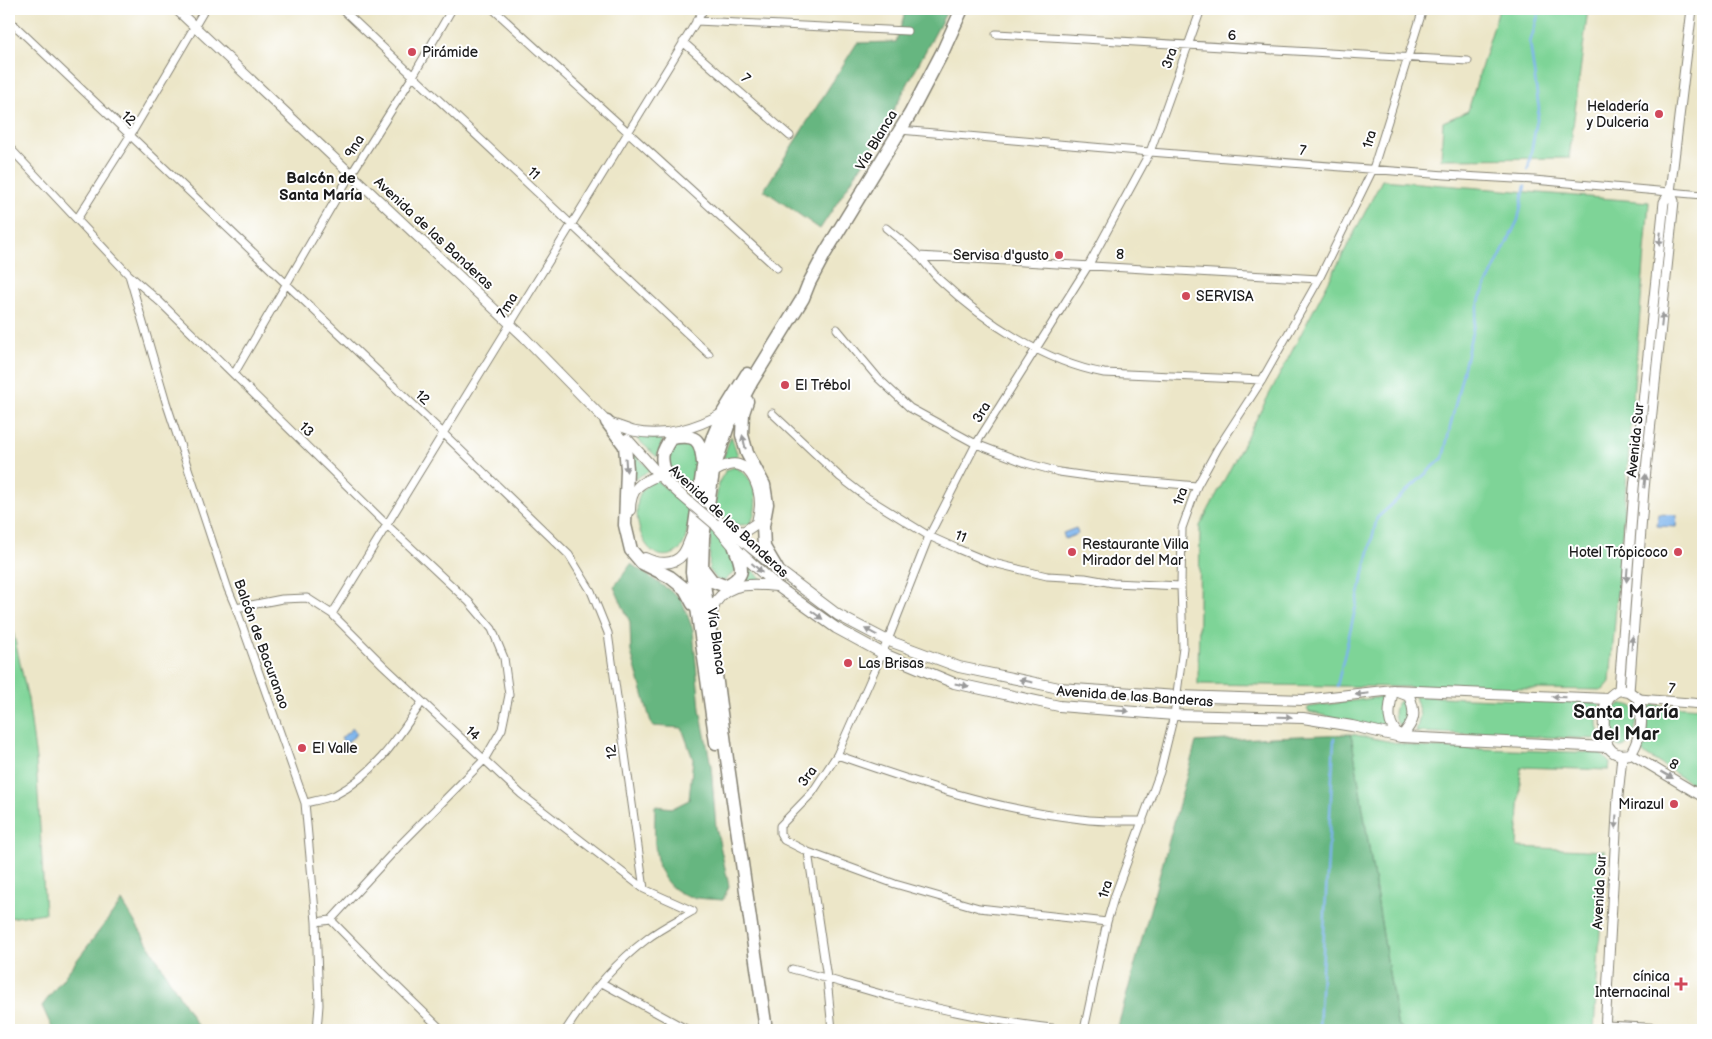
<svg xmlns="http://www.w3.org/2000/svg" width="1712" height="1039" font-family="'Balsamiq Sans',sans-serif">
<rect width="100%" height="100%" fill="#fff"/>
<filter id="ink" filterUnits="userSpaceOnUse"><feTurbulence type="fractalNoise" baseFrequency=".02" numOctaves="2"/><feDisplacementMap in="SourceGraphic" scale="10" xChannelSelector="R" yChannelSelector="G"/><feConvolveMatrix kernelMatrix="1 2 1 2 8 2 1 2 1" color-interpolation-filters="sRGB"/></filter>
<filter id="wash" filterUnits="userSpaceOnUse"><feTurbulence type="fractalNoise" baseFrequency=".0096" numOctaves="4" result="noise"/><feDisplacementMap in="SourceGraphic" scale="20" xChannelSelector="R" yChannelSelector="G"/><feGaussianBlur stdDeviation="1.12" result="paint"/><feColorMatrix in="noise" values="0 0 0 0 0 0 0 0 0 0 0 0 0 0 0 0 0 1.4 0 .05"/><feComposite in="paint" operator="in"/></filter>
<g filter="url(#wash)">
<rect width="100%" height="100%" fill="#ece6c8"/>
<!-- green -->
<path fill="#7ed497" stroke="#4d785a" d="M1499,9H1588L1569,158L1441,159L1443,122L1468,111Z
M1382,180L1649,202L1610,682L1603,690L1198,684L1200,526Z
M634,436L663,439L657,457Z
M731,436L738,456L722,461Z
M679,439L694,443L697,463L691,484C670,468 664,470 672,443Z
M631,451L651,470L634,479Z
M735,467C757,478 760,501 751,523C734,530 726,517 714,507L720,480L726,470Z
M656,480L691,509C689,519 688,530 685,540C683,546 679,552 673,554C642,566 630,511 641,492C645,485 650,483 656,480Z
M711,530L733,553L736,571L724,581L717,580L709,569Z
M747,565L763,580L743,581L747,573Z
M9,613L28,699L36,760L45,913L9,918Z
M1415,696L1600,703L1597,723L1599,735L1596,739L1416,732L1420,715Z
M1381,697H1385L1387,700L1384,713L1385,728L1382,729L1309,712L1307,709L1309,707Z
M1399,701C1413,702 1409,714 1406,723L1403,726L1399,725C1392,717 1393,708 1399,701Z
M1621,704C1625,704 1632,705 1635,709C1643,722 1624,767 1611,737C1606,725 1608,709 1621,704Z
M1653,705L1703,708V791L1640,751L1646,732L1649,708Z
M1351,734L1419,747L1600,753L1610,763L1609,770L1521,767L1517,847L1605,851L1594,1030H1404L1397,1023Z"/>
<!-- forest -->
<path fill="#66b680" stroke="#41694e" d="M906,9H947L945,15L874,146L820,229L764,190L857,43L896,42Z
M631,564L681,598L693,630L700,709L711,766L716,827L729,886L723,900C711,899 696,899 685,895C649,881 655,837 655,806L673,808L689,800L693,759L682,728L652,726L631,652L630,622L614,587Z
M1351,734L1397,1023L1403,1030H1117L1196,742L1273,737Z
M122,901L200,1030H53L42,1006Z"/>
<!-- water -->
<path fill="#7db4ec" stroke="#4c6884" d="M1658,514L1677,515L1676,527L1657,526Z
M1076,528L1078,534L1065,539L1063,533Z
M353,728L357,734L345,744L341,738Z"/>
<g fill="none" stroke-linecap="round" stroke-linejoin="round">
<!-- stream -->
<path stroke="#7db4ec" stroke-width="2.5" d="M1528,169L1539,109L1530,43L1540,9
M1337,686L1377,518L1443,458L1480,298L1518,220L1525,186
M1319,1030L1334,739"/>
</g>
</g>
<g filter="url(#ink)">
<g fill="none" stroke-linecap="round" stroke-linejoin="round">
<defs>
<path id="minor" d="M342,9L709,354
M493,9L777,268
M9,20L443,433L569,555L591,591L608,633L644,889
M696,21L907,31
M996,34L1468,61
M683,42L790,136
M900,130L1150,152L1445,175L1534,180L1703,195
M9,147L129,275L160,302L387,525L469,602L492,629L504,658L509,695L502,729L484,760L399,846L331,920
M77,219L130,136L205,9
M886,228C897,237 908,245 918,255C926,263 932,273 941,281C985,322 1044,362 1104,373L1262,380
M918,256L1319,279
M129,275L166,402L228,589L236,608L305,803L316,922L319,1005L317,1030
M837,329L878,378L910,408L976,444L1026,463L1059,472L1095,477L1197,486
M234,374L340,192L413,76L452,9
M772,413L840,477L866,497L929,536L958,549L989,562L1047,576L1085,578L1113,583L1181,586
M236,608L282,599L307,598L332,614L383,665L521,794L644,889L693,911
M332,614L704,9
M837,755C917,783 997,810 1081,819C1101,822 1122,821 1143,821
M305,803C314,801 326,799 335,795C374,775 398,738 422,702
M808,852L827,978L832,1030
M316,922L331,920L377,967L442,1030
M1107,922L979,908L895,884L808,852L784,840L780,833V826L812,793L837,755L888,640L929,536L976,444L1088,266L1150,152L1201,9
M792,969C827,978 861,989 896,998C954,1013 1013,1025 1073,1030
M602,983L688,1030
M1606,1025L1703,1030
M566,1030C587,997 615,963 647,939C661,928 678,920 693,911
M1084,1030L1107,922L1115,895L1160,772L1174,715L1183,648L1181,586L1182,528L1197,486L1218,448L1262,380L1319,279L1373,169L1423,9"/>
<path id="tertiary" d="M176,9L524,337L610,425
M607,422C616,425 625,428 633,431C664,438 697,428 723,413
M1619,690L1634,488L1664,202L1670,192L1692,9
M1629,692L1644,489L1674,201L1670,192
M1639,699L1703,704
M1631,754L1703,797
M1605,1030L1618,796L1622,756"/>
<path id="secondary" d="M627,439L659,475L681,495
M713,472C721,468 730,462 739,465C753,469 760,490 760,504C760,510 758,517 757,523L745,531L734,532
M630,510C630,488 641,482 659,475
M714,517L777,569L838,615L884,639L959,667L1059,688L1177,696L1304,700L1393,690L1608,699
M715,524L735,548L777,586L836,628L882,653L954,683L1059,706L1174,715L1303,718L1352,726L1401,737L1607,747
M645,558C657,564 674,566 683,554C687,549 689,541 692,535
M710,620C712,615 713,607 716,602C729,581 757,584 777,586
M1393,690L1409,696C1417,715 1414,722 1401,737C1385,724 1389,709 1393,690Z
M1619,690L1629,692L1639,699C1644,719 1641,737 1631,754C1624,755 1618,756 1612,751C1601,742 1602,708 1609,697C1612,694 1615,692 1619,690Z"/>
<path id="trunk" d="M747,401L743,413L742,435L747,453L764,485L767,504L763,526L764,547L777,569
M607,422L625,446L627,469L625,525L631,550L642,563L670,577L685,589L693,604
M665,472C660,456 662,452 671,438C695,434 701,438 703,463
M702,568L712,581L725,586C746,577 743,567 735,548
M716,743L692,572L694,532L703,467L712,439L723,413L747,374
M766,1030L727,759L702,568L703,537L713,472L728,426L752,381L803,298L809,283L825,253L910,114L943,51L962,9"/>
</defs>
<!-- minor casing -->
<use href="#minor" stroke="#848172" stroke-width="9"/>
<!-- tertiary casing -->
<use href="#tertiary" stroke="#848172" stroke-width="11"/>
<!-- secondary casing -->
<use href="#secondary" stroke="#848172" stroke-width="12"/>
<!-- trunk casing -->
<use href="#trunk" stroke="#848172" stroke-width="15"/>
<!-- minor -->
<use href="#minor" stroke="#fff" stroke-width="7"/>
<!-- tertiary -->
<use href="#tertiary" stroke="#fff" stroke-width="9"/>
<!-- secondary -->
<use href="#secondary" stroke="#fff" stroke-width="10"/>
<!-- trunk -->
<use href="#trunk" stroke="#fff" stroke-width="12"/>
<defs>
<path id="secondary-bridge" d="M681,495L715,524"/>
</defs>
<!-- secondary-bridge casing -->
<use href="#secondary-bridge" stroke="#848172" stroke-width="12" stroke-linecap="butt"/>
<!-- secondary-bridge -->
<use href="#secondary-bridge" stroke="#fff" stroke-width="10"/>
</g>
<!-- one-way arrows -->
<defs><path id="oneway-solid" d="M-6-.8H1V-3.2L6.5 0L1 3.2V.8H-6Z" transform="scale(1.25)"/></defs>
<g fill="#999">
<use href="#oneway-solid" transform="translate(1660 239) rotate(96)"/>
<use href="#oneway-solid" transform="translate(1662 320) rotate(-84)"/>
<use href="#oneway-solid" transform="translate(744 442) rotate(-103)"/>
<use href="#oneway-solid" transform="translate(626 465) rotate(86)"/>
<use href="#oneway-solid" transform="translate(1645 481) rotate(-84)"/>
<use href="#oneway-solid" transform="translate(757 568) rotate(42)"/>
<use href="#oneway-solid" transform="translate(1627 575) rotate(94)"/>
<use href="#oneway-solid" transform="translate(817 615) rotate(36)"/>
<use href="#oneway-solid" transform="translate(871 632) rotate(-152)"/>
<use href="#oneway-solid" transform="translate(1632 643) rotate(-86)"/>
<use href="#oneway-solid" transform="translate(1026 681) rotate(-168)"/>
<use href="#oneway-solid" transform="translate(962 685) rotate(12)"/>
<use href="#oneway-solid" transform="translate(1362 694) rotate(174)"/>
<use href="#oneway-solid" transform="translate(1559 697) rotate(-178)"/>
<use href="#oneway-solid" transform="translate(1122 711) rotate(4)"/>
<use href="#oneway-solid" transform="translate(1285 717) rotate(1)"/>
<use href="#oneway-solid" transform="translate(1667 775) rotate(30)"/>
<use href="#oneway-solid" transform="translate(1616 822) rotate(93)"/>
</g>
</g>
<!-- markers -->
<g fill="#d1495b" stroke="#fff" stroke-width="2">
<circle cx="412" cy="52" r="5"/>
<circle cx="1659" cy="114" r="5"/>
<circle cx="1059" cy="255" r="5"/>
<circle cx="1186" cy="296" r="5"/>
<circle cx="785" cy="385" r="5"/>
<circle cx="1072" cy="552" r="5"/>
<circle cx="1678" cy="552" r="5"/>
<circle cx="848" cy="663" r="5"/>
<circle cx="302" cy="748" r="5"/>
<circle cx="1674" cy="804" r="5"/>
<path d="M1678.5 976.5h5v5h5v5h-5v5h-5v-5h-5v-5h5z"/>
</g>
<g text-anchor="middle" stroke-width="4" stroke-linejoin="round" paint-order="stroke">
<!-- street labels -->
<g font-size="14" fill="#1c1c1c" stroke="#fff">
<text transform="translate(1232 35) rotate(3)" y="5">6</text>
<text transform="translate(1169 58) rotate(-71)" y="5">3ra</text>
<text transform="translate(746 78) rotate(41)" y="5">7</text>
<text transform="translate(129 118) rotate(44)" y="5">12</text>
<text transform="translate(1369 139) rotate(-73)" y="5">1ra</text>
<text transform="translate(876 140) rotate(-59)" y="5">Vía Blanca</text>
<text transform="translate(354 146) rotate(-58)" y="5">9na</text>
<text transform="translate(1303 150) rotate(4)" y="5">7</text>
<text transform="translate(534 173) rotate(44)" y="5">11</text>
<text transform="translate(434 233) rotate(43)" y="5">Avenida de las Banderas</text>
<text transform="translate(1120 254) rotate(3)" y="5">8</text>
<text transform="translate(507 305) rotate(-58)" y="5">7ma</text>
<text transform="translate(423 397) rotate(43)" y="5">12</text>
<text transform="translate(981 412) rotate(-59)" y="5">3ra</text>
<text transform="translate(307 429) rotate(45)" y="5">13</text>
<text transform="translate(1635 440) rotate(-84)" y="5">Avenida Sur</text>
<text transform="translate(1180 496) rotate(-70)" y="5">1ra</text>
<text transform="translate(729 521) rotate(43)" y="5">Avenida de las Banderas</text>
<text transform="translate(961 536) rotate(23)" y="5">11</text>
<text transform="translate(717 641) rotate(82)" y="5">Vía Blanca</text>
<text transform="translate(262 644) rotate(70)" y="5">Balcón de Bacuranao</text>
<text transform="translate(1672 688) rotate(4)" y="5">7</text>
<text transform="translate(1135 696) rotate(4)" y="5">Avenida de las Banderas</text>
<text transform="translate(473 733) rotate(43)" y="5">14</text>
<text transform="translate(611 752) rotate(-97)" y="5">12</text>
<text transform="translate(1674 764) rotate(30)" y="5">8</text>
<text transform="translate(807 776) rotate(-54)" y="5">3ra</text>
<text transform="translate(1105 889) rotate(-72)" y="5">1ra</text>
<text transform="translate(1599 892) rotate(-87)" y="5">Avenida Sur</text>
</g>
<!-- poi labels -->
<g font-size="14" fill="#1c1c1c" stroke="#fff" text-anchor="start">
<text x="422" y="57">Pirámide</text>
<text x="1649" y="111" text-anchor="end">Heladería<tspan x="1649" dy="16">y Dulceria</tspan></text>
<text x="1049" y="260" text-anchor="end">Servisa d'gusto</text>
<text x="1196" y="301">SERVISA</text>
<text x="795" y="390">El Trébol</text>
<text x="1082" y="549">Restaurante Villa<tspan x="1082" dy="16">Mirador del Mar</tspan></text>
<text x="1668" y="557" text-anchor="end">Hotel Trópicoco</text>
<text x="858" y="668">Las Brisas</text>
<text x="312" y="753">El Valle</text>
<text x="1664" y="809" text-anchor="end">Mirazul</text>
<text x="1670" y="981" text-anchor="end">cínica<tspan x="1670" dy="16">Internacinal</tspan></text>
</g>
<!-- neighbourhood labels -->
<g font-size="15" font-weight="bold" fill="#1c1c1c" stroke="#fff">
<text x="321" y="183">Balcón de<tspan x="321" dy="17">Santa María</tspan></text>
</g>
<!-- district labels -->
<g font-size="19" font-weight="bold" fill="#1c1c1c" stroke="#fff">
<text x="1626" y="718">Santa María<tspan x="1626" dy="22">del Mar</tspan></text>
</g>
</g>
<!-- margin -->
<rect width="1712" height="1039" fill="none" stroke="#fff" stroke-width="30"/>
</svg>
